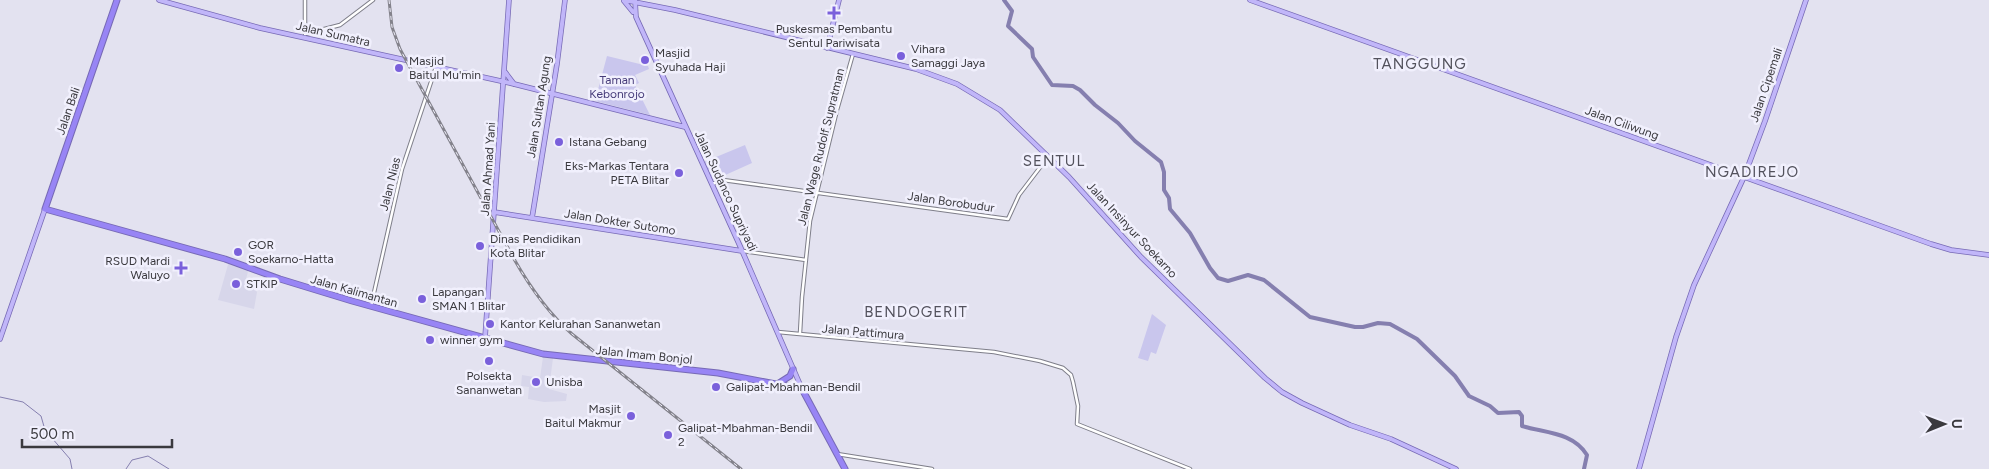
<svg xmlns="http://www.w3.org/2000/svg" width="1989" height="469" font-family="Figtree,sans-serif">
<rect width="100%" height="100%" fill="#e3e2f0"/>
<!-- built -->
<path fill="#d7d6ea" d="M229,261L249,268L246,279L257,292L254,309L218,300Z
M543,357L553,358L549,389L567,394L566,401L544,402L528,399L529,387L521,386L522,375L540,378Z"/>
<!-- green -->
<path fill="#c9c6ed" d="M607,56L648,66L649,69L635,75L639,83L635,85L650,115L595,101Z
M745,145L752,163L712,181L704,162Z
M1152,314L1166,325L1156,354L1151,352L1148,361L1138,358Z"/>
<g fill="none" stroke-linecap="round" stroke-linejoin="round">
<!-- stream -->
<path stroke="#857faf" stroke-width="1" d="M0,397L23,402L41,416L45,430L70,459L72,469
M126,469L132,460L148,456L169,469"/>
<!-- river -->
<path stroke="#857faf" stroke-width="4" d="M1004,0L1012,11L1008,26L1032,49L1033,57L1052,85L1073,86L1080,90L1095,105L1118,123L1135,141L1161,162L1164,172V190L1169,198L1170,209L1190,233L1210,268L1218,278L1228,281L1248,275L1264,280L1310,317L1355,327H1363L1378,323L1390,324L1417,339L1455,376L1469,396L1490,406L1498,413L1519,412L1522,416V426C1545,433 1573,432 1587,455L1584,469"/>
<defs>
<path id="minor" d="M305,33V0
M305,34L340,25L373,0
M712,184L723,180L1008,219L1019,195L1048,157
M743,251L806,260
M371,306L402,169L436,67
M778,332L994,352L1040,361L1063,368L1071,375L1073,382L1078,406L1077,424L1190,469
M800,333L802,297L810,221L837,110L853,54
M837,454L932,469"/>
<path id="major" d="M159,0L260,28L510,83L685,127
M624,0L675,10L916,69L957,84L1000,110L1069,177L1141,257L1265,378L1282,392L1302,403L1350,425L1391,439L1456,469
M635,0L636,17L740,246L802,389
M1250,0L1931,244L1951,250L1989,255
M624,1L633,12
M827,48L839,0
M505,72L514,84
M494,212L742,251
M532,218L557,64L565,0
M485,338L509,0
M0,339L45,209
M1639,469L1676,337L1694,285L1744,177L1765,121L1806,0"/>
<path id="highway" d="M117,0L45,209L225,259L280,279L352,301L543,354L718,373L802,389L845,469
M779,383L790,376L793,369"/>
</defs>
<!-- minor casing -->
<use href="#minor" stroke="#7e7e89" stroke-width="4.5"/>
<!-- major casing -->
<use href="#major" stroke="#776ab5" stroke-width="5.5"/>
<!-- highway casing -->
<use href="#highway" stroke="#776ab5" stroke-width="7"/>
<!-- minor -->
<use href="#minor" stroke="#fff" stroke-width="2.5"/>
<!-- major -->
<use href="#major" stroke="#c1b6f9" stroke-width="4"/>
<!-- highway -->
<use href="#highway" stroke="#9885f5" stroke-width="5"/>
<defs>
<path id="rail" d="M389,0L392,27L400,49L514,259C530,287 547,312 572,334L741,469"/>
</defs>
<!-- rail casing -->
<use href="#rail" stroke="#83828b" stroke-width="3"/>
<!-- rail -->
<use href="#rail" stroke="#f1f0fd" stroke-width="1" stroke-dasharray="4" stroke-linecap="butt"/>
</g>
<!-- markers -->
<g fill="#7a60db" stroke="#f1f0fd" stroke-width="2">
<path d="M831.5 5.5h5v5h5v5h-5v5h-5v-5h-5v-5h5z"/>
<circle cx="901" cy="56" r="5"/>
<circle cx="645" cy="60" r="5"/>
<circle cx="399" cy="68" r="5"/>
<circle cx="559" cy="142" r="5"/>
<circle cx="679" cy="173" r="5"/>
<circle cx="480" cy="246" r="5"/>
<circle cx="238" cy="252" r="5"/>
<path d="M178.5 260.5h5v5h5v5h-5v5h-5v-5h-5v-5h5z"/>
<circle cx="236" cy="284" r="5"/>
<circle cx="422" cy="299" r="5"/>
<circle cx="490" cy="324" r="5"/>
<circle cx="430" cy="340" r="5"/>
<circle cx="489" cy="361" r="5"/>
<circle cx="536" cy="382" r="5"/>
<circle cx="716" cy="387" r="5"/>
<circle cx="631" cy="416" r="5"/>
<circle cx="668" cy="435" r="5"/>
</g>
<g text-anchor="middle" stroke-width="5" stroke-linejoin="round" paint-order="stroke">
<!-- poi labels -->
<g font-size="12" fill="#3a393e" stroke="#f1f0fd" text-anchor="start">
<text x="834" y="33" text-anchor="middle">Puskesmas Pembantu<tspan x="834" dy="14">Sentul Pariwisata</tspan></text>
<text x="911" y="53">Vihara<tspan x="911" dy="14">Samaggi Jaya</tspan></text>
<text x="655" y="57">Masjid<tspan x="655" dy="14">Syuhada Haji</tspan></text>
<text x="409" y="65">Masjid<tspan x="409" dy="14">Baitul Mu'min</tspan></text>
<text x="569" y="146">Istana Gebang</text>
<text x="669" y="170" text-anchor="end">Eks-Markas Tentara<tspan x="669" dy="14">PETA Blitar</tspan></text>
<text x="490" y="243">Dinas Pendidikan<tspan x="490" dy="14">Kota Blitar</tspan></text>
<text x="248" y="249">GOR<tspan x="248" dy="14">Soekarno-Hatta</tspan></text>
<text x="170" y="265" text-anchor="end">RSUD Mardi<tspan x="170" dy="14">Waluyo</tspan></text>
<text x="246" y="288">STKIP</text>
<text x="432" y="296">Lapangan<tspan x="432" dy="14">SMAN 1 Blitar</tspan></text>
<text x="500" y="328">Kantor Kelurahan Sananwetan</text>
<text x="440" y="344">winner gym</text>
<text x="489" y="380" text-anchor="middle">Polsekta<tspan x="489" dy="14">Sananwetan</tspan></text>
<text x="546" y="386">Unisba</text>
<text x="726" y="391">Galipat-Mbahman-Bendil</text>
<text x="621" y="413" text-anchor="end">Masjit<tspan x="621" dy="14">Baitul Makmur</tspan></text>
<text x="678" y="432">Galipat-Mbahman-Bendil<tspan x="678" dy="14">2</tspan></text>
</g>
<!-- street labels -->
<g font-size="12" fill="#3a393e" stroke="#f1f0fd">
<text transform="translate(333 34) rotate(13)" y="4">Jalan Sumatra</text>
<text transform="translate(1766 85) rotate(-71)" y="4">Jalan Cipemali</text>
<text transform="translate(539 107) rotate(-81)" y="4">Jalan Sultan Agung</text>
<text transform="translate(68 111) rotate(-71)" y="4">Jalan Bali</text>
<text transform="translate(1622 123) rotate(20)" y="4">Jalan Ciliwung</text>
<text transform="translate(821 147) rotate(-76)" y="4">Jalan Wage Rudolf Supratman</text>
<text transform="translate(488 169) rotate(-86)" y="4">Jalan Ahmad Yani</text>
<text transform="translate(390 184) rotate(-76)" y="4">Jalan Nias</text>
<text transform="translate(726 191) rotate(65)" y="4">Jalan Sudanco Supriyadi</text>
<text transform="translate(951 202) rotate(8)" y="4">Jalan Borobudur</text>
<text transform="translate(620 222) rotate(9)" y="4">Jalan Dokter Sutomo</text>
<text transform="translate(1132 230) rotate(47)" y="4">Jalan Insinyur Soekarno</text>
<text transform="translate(354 291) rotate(16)" y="4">Jalan Kalimantan</text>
<text transform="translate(863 332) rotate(5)" y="4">Jalan Pattimura</text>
<text transform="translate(644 355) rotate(6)" y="4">Jalan Imam Bonjol</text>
</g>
<!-- park labels -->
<g font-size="12" fill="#463b79" stroke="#f1f0fd">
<text x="617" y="84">Taman<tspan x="617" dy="14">Kebonrojo</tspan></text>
</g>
<!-- quarter labels -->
<g font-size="15" letter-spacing="1" fill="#53525d" stroke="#f1f0fd">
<text x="1420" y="69">TANGGUNG</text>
<text x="1054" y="166">SENTUL</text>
<text x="1752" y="177">NGADIREJO</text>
<text x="916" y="317">BENDOGERIT</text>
</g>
</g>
<!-- north arrow -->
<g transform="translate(1944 424) rotate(89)" stroke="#f1f0fd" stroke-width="4" paint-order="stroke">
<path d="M0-4L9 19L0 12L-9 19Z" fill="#3a393e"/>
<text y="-8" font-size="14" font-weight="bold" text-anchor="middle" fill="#3a393e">U</text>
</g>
<!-- scale -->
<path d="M22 439v8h150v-8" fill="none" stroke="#3a393e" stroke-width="2.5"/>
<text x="30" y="439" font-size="15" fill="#3a393e" stroke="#f1f0fd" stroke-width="4" paint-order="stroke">500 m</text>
</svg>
